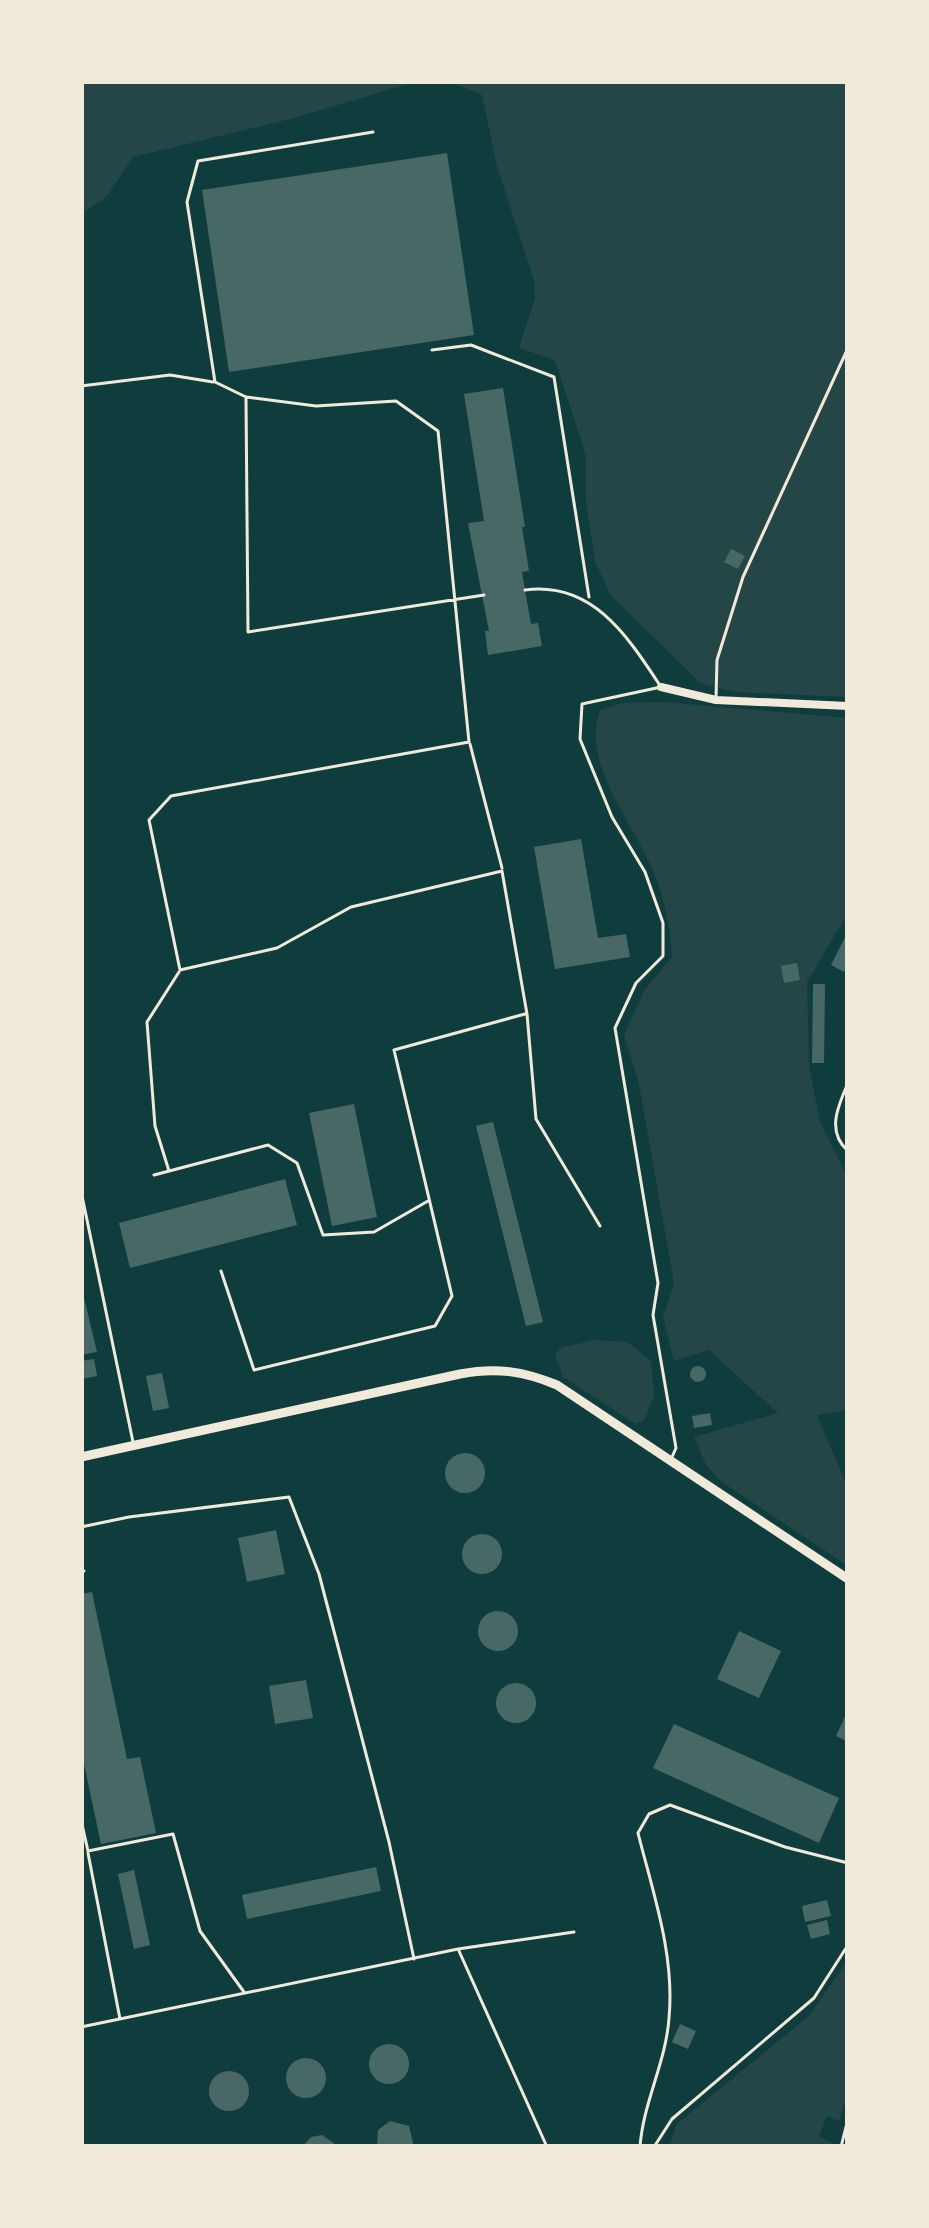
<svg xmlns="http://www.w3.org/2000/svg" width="929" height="2228" font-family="Barlow,sans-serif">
<rect width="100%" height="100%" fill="#0f3d3e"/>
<!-- green -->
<path fill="#244646" d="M81,81H419L290,119L133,157L106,197L81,214Z
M448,81H848V697L735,692L700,683L610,594L595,561L586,502V456L555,360L519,348L535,298L534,281L497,166L482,95Z
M663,702L848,718V913L807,982L809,1065L820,1122L848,1178V1410L817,1415L848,1489V1566L722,1482L706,1465L694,1437L778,1413L709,1350L674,1361L663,1317L674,1283L639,1084L624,1035L645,989L672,957C670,925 664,896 651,866C631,821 581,761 600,710L622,703Z
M596,1340L628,1342L651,1361L654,1396L644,1421L636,1424L563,1377L555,1354L562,1347Z
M848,1960V2091L839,2121L827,2116L819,2136L839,2147H669L677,2124L809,2016Z"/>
<!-- building -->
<path fill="#486865" d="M447,153L474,335L229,372L202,190Z
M503,388L525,527H522L529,571L522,572L525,590L531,624L538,623L542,646L488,655L485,631H489L468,523L484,521L464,394Z
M731,549L745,556L738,569L724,562Z
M581,839L598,938L626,934L630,957L555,969L534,847Z
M848,931V963L844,972L831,965Z
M797,963L800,980L784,983L781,966Z
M813,984H825L824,1063H812Z
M354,1104L377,1217L332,1226L309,1113Z
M493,1122L543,1322L526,1326L476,1126Z
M285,1179L297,1225L130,1268L119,1223Z
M81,1285L97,1352L81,1355Z
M94,1359L97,1376L81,1379V1361Z
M690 1374a8 8 0 1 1 16 0a8 8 0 1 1-16 0Z
M162,1373L169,1408L153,1411L146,1376Z
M710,1413L712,1425L694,1428L692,1416Z
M445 1473a20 20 0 1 1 40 0a20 20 0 1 1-40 0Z
M276,1530L285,1574L247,1582L238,1538Z
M462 1554a20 20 0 1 1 40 0a20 20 0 1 1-40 0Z
M92,1592L127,1759L140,1757L156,1833L101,1844L81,1750V1594Z
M478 1631a20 20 0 1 1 40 0a20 20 0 1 1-40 0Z
M739,1631L781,1651L759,1698L717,1679Z
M306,1680L313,1718L275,1724L269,1686Z
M496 1703a20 20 0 1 1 40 0a20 20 0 1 1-40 0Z
M848,1710V1742L836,1736Z
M674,1724L839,1798L819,1843L653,1768Z
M376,1867L381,1891L247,1919L242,1895Z
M134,1870L150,1945L134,1949L118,1874Z
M827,1900L831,1916L805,1922L802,1906Z
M827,1920L830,1934L811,1939L807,1925Z
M680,2024L696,2031L688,2049L672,2042Z
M369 2064a20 20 0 1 1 40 0a20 20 0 1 1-40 0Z
M286 2078a20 20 0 1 1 40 0a20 20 0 1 1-40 0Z
M209 2091a20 20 0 1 1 40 0a20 20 0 1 1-40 0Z
M390,2121L409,2126L414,2147H377L378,2130Z
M322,2135L339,2147H302L311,2137Z"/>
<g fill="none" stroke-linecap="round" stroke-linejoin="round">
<!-- service -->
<path stroke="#f1e9da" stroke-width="3" d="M373,132L198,161L187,202L215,382L246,397L316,406L396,401L438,431L469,742L171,796L149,820L180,970L277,948L351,907L502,871L527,1014L536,1119L600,1226
M432,350L471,345L554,377L589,597
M81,386L170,375L213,382
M246,398L248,632L484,595
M525,590C593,581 628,637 661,687L582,704L580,739L612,817L645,872L663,923V956L636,983L615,1028L658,1283L653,1315L676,1448L672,1457
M716,698L717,660L743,577L848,348
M470,744L502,868
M848,1083C838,1106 826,1132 848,1151
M169,1171L155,1126L147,1022L179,972
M154,1175L268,1145L297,1163L323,1235L374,1232L428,1201
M81,1191L133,1442
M221,1271L254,1370L435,1326L452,1296L394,1050L525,1014
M81,1527L129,1517L289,1497L319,1574L389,1842L414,1959
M81,1571H84
M81,1820L88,1851L173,1834L200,1931L244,1992
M88,1853L120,2019
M459,1951L547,2147
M81,2027L458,1949L574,1932
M640,2147C643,2103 666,2062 669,2018C675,1955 653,1893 638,1833L649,1814L670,1805L785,1847L848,1863
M654,2147L672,2119L814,1998L848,1945
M841,2147L848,2119"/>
<!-- minor -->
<path stroke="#f1e9da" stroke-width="8" d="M661,687L716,700L848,706"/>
<!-- tertiary -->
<path stroke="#f1e9da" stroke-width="9" d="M81,1457L460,1374C496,1367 523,1371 557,1385L848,1579"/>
</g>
<!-- border -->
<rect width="929" height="2228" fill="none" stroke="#f1e9da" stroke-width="168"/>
</svg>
